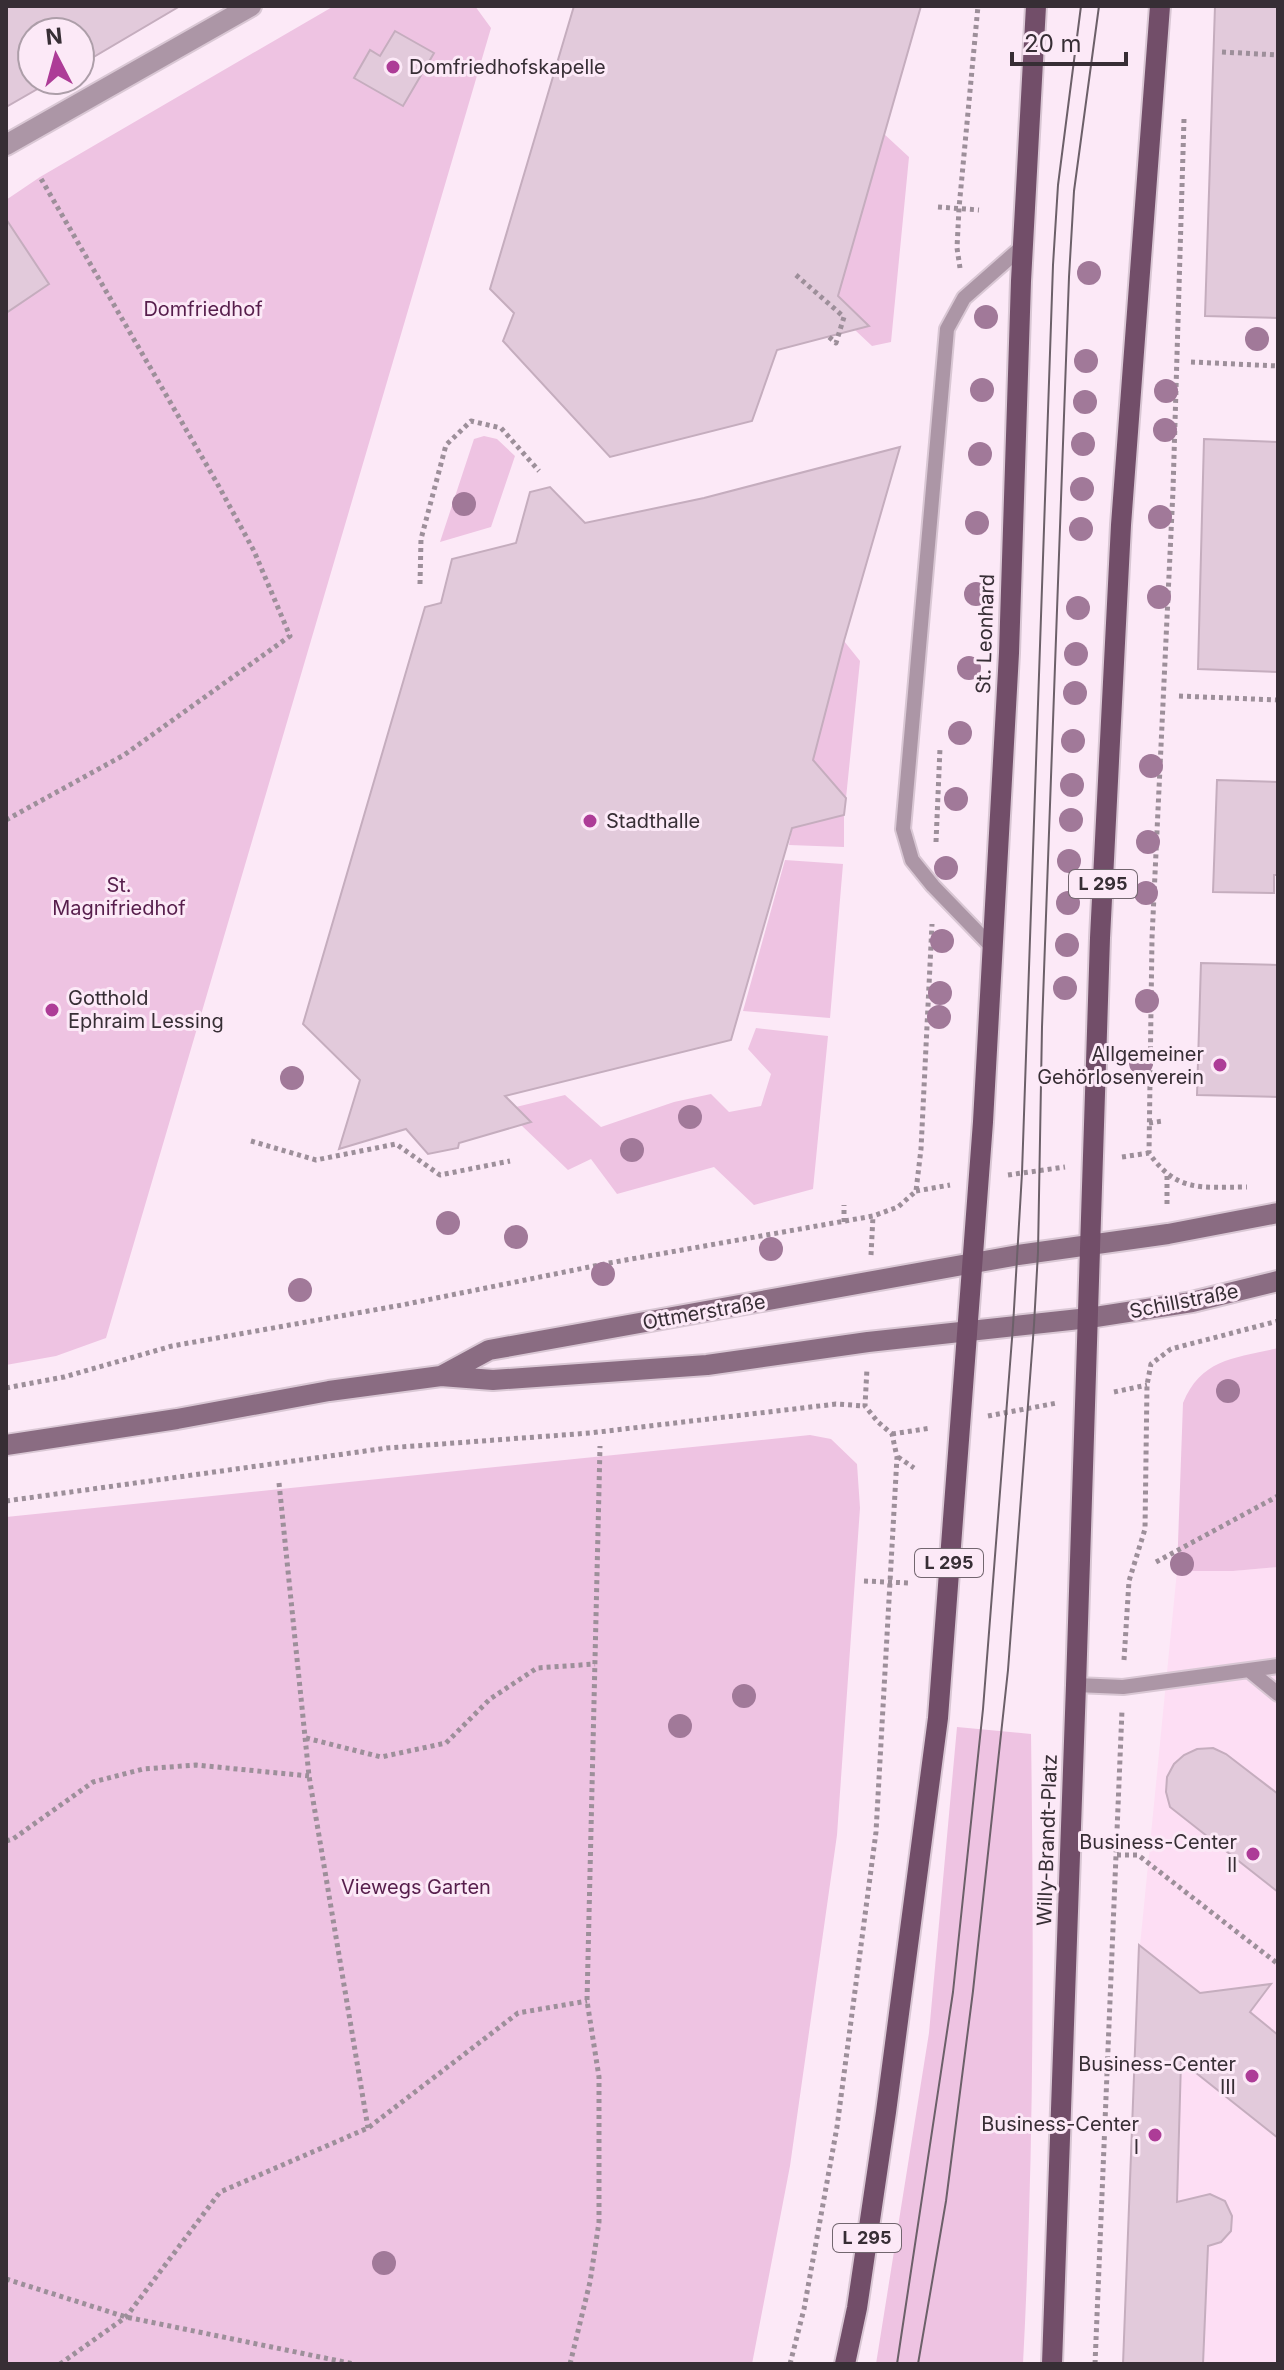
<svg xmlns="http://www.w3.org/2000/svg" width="1284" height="2370" font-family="Inter,sans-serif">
<rect width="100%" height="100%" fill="#fce9f7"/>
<!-- built -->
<path fill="#fddef4" d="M1278,1567V2364H1123L1139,1956L1177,1571H1233Z"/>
<!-- green -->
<path fill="#eec3e2" d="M334,6H475L491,28L106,1338L56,1356L6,1365V200L40,177Z
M883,133L909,157L891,342L872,346L855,330L858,316L838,296Z
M484,436L497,439L515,456L491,527L440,542L474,439Z
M844,641L860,661L846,798L813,760Z
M844,815V847L789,845L792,828Z
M785,860L843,864L830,1018L743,1011Z
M756,1028L828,1036L813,1189L754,1205L714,1167L617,1194L591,1159L568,1170L520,1124L516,1107L565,1095L601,1127L674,1102L711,1094L729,1112L761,1106L771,1074L748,1049Z
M1278,1348V1567L1233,1571H1177L1183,1403C1201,1358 1236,1358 1278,1348Z
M810,1435L831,1439L857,1464L860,1508L837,1835L790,2166L752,2364H6V1517Z
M957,1727L1031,1734C1034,1944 1034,2154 1023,2364H876L929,2033Z"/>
<!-- building -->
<path fill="#e2cadb" stroke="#c5adbe" stroke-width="2" d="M6,6H180L80,65V32H32V80H53L6,107Z
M574,6H921L838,296L869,326L777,350L752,421L610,457L503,341L514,313L490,289Z
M1215,6H1278V318L1205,316Z
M395,31L434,53L403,106L354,78L370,50L380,56Z
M6,219L49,284L6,313Z
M1204,439L1278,442V672L1198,669Z
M900,447L844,641L813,760L846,798L844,815L792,828L731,1040L505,1096L531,1122L459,1143L458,1148L428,1154L406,1129L339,1149L360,1080L303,1024L425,607L441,603L452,559L516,543L530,492L550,487L585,523L704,498Z
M1217,780L1278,782V875H1274V893L1213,892Z
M1201,963L1278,965V1097L1197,1095Z
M1213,1748L1226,1754L1278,1794V1892L1170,1807L1166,1792L1167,1777L1174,1764L1184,1755L1197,1749Z
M1139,1945L1200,1993L1271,1984L1250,2012L1278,2035V2138L1181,2061L1177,2202L1210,2194L1225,2201L1232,2216L1231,2231L1221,2242L1208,2246L1203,2364H1123Z"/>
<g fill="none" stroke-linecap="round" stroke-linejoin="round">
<defs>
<path id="lane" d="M992,947L933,886L912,860L903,829L947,329L964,298L1023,246
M1250,1671L1278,1694
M1076,1685L1123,1687L1278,1666"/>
<path id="street" d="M6,145L251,6"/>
<path id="secondary" d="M441,1376L489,1350L1018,1255L1168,1234L1278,1213
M6,1445L177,1419L329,1391L441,1376L493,1380L707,1365L868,1342L1089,1318L1192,1302L1278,1281"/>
<path id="primary" d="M845,2364L857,2308L886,2112L938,1718L983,1122L1009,653L1021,281L1036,6
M1052,2364L1076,1685L1100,938L1121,525L1160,6"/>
</defs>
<!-- lane casing -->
<use href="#lane" stroke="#d9c7d4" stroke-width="18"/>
<!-- street casing -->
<use href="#street" stroke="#d9c7d4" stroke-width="24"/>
<!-- secondary casing -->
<use href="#secondary" stroke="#d9c7d4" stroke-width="24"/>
<!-- primary casing -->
<use href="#primary" stroke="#d9c7d4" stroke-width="24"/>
<!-- path -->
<path stroke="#9d8f9a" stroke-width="5" stroke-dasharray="4 4" stroke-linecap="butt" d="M998,6V7
M1222,52L1278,55
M1184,119L1173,490L1152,938L1149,1153C1177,1193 1201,1187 1247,1187
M938,207L979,210
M960,268L957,248L959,208L978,6
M796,275L844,317L836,343L829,337
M1191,362L1278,366
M420,584L421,539L446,445L471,421L501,428L539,471
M1179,696L1278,700
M6,820L124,755L290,636L254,551L217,483L40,177
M936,842L940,748
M1149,1123L1163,1121
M251,1141L316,1160L396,1144L440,1175L510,1161
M1122,1157L1149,1153
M1008,1175L1065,1167
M1167,1176V1204
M916,1191L950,1185
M844,1222V1205
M871,1255L873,1216
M6,1388L64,1377L172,1346L402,1305L609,1263L873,1216L898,1207L916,1191L921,1149L932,924
M1114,1392L1147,1385
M988,1416L1057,1403
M892,1434L931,1428
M898,1457L914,1468
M279,1483L309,1776L368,2128
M6,1501L387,1448L590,1433L836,1404L865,1406
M1156,1562L1278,1496
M864,1581L909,1583
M1124,1660L1129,1581L1145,1529L1147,1385L1151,1364L1171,1349L1278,1321
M306,1738L381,1757L446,1743L490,1699L537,1668L595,1664
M6,1841L13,1839L93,1782L143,1769L196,1765L309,1776
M1117,1855H1138L1278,1964
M6,2279L126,2317L354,2364
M60,2364L126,2317L220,2192L368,2128L518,2013L587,2001
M570,2364L590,2282L599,2222V2077L587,2001L600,1446
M790,2364L804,2309L837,2127L876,1832L897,1457L892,1434L878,1422L865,1406L867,1368
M1095,2364L1122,1710"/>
<!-- lane -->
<use href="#lane" stroke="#ac96a6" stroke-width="14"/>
<!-- street -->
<use href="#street" stroke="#ac96a6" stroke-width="20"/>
<!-- secondary -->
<use href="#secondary" stroke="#8a6c82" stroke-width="20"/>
<!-- primary -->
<use href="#primary" stroke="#724e69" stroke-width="20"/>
<!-- tram -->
<path stroke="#6c6069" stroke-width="2" d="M897,2364L953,1992L983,1709L1013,1326L1022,1173L1053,265L1058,185L1081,6
M918,2364L946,2201L973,1991L1008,1670L1034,1325L1038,1252L1042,1027L1069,277L1074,191L1099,6"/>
</g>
<!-- trees -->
<g fill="#a17999">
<circle cx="1089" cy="273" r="12"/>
<circle cx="986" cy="317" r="12"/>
<circle cx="1257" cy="339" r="12"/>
<circle cx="1086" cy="361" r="12"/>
<circle cx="982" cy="390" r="12"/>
<circle cx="1166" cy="391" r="12"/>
<circle cx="1085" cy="402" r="12"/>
<circle cx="1165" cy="430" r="12"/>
<circle cx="1083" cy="444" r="12"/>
<circle cx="980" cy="454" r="12"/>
<circle cx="1082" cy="489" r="12"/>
<circle cx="464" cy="504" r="12"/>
<circle cx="1160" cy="517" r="12"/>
<circle cx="977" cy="523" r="12"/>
<circle cx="1081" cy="529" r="12"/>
<circle cx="976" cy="594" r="12"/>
<circle cx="1159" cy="597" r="12"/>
<circle cx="1078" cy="608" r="12"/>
<circle cx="1076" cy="654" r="12"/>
<circle cx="969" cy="668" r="12"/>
<circle cx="1075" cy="693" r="12"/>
<circle cx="960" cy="733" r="12"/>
<circle cx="1073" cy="741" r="12"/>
<circle cx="1151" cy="766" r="12"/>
<circle cx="1072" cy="785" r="12"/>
<circle cx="956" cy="799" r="12"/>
<circle cx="1071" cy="820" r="12"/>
<circle cx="1148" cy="842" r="12"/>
<circle cx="1069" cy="861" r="12"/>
<circle cx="946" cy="868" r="12"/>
<circle cx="1146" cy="893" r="12"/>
<circle cx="1068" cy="903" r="12"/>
<circle cx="942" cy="941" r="12"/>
<circle cx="1067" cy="945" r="12"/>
<circle cx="1065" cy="988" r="12"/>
<circle cx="940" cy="993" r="12"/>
<circle cx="1147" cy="1001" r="12"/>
<circle cx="939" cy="1017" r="12"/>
<circle cx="1141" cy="1063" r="12"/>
<circle cx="292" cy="1078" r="12"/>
<circle cx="690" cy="1117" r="12"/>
<circle cx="632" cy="1150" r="12"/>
<circle cx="448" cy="1223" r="12"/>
<circle cx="516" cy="1237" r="12"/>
<circle cx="771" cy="1249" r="12"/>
<circle cx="603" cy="1274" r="12"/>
<circle cx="300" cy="1290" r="12"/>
<circle cx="1228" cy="1391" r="12"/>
<circle cx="1182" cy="1564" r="12"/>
<circle cx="744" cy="1696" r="12"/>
<circle cx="680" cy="1726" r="12"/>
<circle cx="384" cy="2263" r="12"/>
</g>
<!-- markers -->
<g fill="#ad3c97" stroke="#fce9f7" stroke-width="3">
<circle cx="393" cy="67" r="8"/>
<circle cx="590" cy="821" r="8"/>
<circle cx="52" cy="1010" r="8"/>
<circle cx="1220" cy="1065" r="8"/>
<circle cx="1253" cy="1854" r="8"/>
<circle cx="1252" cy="2076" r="8"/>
<circle cx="1155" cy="2135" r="8"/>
</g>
<g text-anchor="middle" stroke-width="6" stroke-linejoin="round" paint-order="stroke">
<!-- shield labels -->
<g fill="#fce9f7" stroke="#72666f" stroke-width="2">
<rect x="1069" y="870" width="68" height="28" rx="6"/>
<rect x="915" y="1549" width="68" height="28" rx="6"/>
<rect x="833" y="2224" width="68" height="28" rx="6"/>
</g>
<g font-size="18" font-weight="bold" fill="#372e35">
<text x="1103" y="890">L 295</text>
<text x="949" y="1569">L 295</text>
<text x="867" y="2244">L 295</text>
</g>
<!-- poi labels -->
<g font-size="20" fill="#372e35" stroke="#fce9f7" text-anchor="end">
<text x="409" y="74" text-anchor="start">Domfriedhofskapelle</text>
<text x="606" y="828" text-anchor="start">Stadthalle</text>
<text x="68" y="1005" text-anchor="start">Gotthold<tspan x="68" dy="23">Ephraim Lessing</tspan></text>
<text x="1204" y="1061">Allgemeiner<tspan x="1204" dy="23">Gehörlosenverein</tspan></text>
<text x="1237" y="1849">Business-Center<tspan x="1237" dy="23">ll</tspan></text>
<text x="1236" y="2071">Business-Center<tspan x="1236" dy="23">III</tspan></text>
<text x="1139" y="2131">Business-Center<tspan x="1139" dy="23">I</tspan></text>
</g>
<!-- park labels -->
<g font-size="20" fill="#571e4c" stroke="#fce9f7">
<text x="203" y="316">Domfriedhof</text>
<text x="119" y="892">St.<tspan x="119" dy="23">Magnifriedhof</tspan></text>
<text x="416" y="1894">Viewegs Garten</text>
</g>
<!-- street labels -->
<g font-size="20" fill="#372e35" stroke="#fce9f7">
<text transform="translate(985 634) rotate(-88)" y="7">St. Leonhard</text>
<text transform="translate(1184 1301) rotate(-11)" y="7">Schillstraße</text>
<text transform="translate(704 1312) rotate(-10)" y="7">Ottmerstraße</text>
<text transform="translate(1047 1840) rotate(-88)" y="7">Willy-Brandt-Platz</text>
</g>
</g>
<!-- border -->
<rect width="1284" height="2370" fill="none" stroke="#372e35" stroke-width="16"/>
<!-- north arrow -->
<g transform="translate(56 56) rotate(354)"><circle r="38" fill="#fce9f7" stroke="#ad9ea9" stroke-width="2"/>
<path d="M0-6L14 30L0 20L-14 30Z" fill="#ad3c97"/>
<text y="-12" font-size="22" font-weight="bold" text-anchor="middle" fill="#372e35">N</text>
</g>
<!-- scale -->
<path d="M1012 52v12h114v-12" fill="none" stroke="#372e35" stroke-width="4"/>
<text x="1024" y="52" font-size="24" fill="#372e35" stroke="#fce9f7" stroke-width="6" paint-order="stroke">20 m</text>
</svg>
